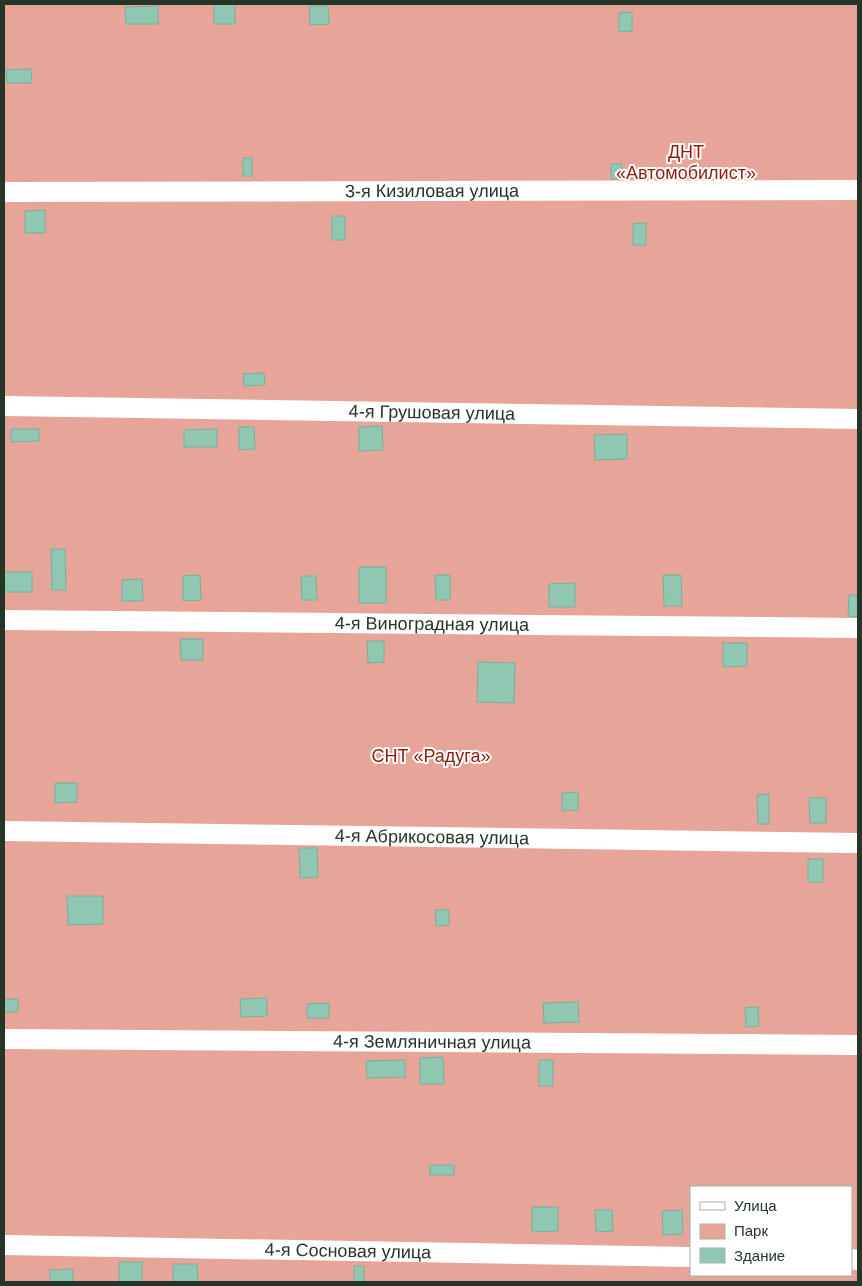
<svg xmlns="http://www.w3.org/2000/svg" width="862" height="1286" font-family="Helvetica,sans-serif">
<rect width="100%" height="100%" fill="#c1ecc9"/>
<!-- green -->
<path fill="#e7a599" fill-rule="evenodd" d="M4,4H858V1282H4ZM691,1187H851V1275H691Z"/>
<!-- building -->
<path fill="#8fc7b3" stroke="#77af9b" d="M214,4H235V24H214Z
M158,6V24H126L125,7Z
M309,6H328L329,24L310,25Z
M632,12V31L619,32V13Z
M31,69L32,83H7L6,70Z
M243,158H252V176H243Z
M611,164H622V179H611Z
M45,210V233H25V211Z
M332,216H345V240H332Z
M646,223V245H633V224Z
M264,373L265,385L244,386L243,374Z
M382,426L383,450L359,451V427Z
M239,427H254L255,449L239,450Z
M11,429H39V441L11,442Z
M217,429V447H184V430Z
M627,434V459L595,460L594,435Z
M51,549H65L66,590H52Z
M359,567H386V603H359Z
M4,572H32V592H4Z
M200,575L201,600L183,601V576Z
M435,575H450V600H436Z
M663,575H681L682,606H664Z
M301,576H316L317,600H302Z
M142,579L143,601H122V580Z
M575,583V607H549V584Z
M849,595H858V617L848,616Z
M180,639H203V660H181Z
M367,641H384V662L368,663Z
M723,643H747V666L723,667Z
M478,662L515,663L514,703L477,702Z
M55,783H77V802L55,803Z
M578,792V810L562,811V793Z
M769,794V824H758L757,795Z
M809,798H826V823H810Z
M299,848H317L318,877L300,878Z
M808,859H823V882H808Z
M67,896H103V924L68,925Z
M435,910H449V925L436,926Z
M267,998V1016L241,1017L240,999Z
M4,999H18V1012H4Z
M578,1002L579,1022L544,1023L543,1003Z
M329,1003V1018H307V1004Z
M758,1007L759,1026L746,1027L745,1008Z
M443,1057L444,1084H420V1058Z
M405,1060V1077L367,1078L366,1061Z
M539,1060H553V1086H539Z
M430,1165H454V1175H430Z
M532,1207H558V1231L532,1232Z
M595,1210H612L613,1231L596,1232Z
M682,1210L683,1234L663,1235L662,1211Z
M119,1262H142V1282H119Z
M173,1264H197L198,1282H173Z
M354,1266H364V1282H354Z
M73,1269V1282H50V1270Z"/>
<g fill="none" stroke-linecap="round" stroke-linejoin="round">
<!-- street -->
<g stroke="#fff" stroke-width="20">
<path id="s1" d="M4,192L858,190"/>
<path id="s2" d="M4,406L858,419"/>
<path id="s3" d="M4,620L858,628"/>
<path id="s4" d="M4,831L858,843"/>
<path id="s5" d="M4,1039L858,1045"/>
<path id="s6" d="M4,1245L691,1257"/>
<path d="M851,1259L858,1260"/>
</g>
</g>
<g text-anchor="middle" stroke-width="4" stroke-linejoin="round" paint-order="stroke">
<!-- park labels -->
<g font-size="18" fill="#8b1e10" stroke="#fff">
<text x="686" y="158">ДНТ<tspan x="686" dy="21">«Автомобилист»</tspan></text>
<text x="431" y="762">СНТ «Радуга»</text>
</g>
<!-- street labels -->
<g font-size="18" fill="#253628" stroke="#fff">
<text dy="6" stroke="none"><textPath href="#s1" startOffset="428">3-я Кизиловая улица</textPath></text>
<text dy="6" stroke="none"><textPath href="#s2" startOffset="428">4-я Грушовая улица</textPath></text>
<text dy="6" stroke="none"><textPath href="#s3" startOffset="428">4-я Виноградная улица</textPath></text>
<text dy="6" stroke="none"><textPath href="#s4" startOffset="428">4-я Абрикосовая улица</textPath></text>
<text dy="6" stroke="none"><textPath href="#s5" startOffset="428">4-я Земляничная улица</textPath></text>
<text dy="6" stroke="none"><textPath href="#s6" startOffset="344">4-я Сосновая улица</textPath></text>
</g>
</g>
<!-- border -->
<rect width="862" height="1286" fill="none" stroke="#253628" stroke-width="10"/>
<!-- legend -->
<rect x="690" y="1186" width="162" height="90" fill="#ffffff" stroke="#a8afa9"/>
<rect x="700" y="1202" width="25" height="8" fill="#ffffff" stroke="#a8afa9"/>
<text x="734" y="1211" font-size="15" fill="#253628">Улица</text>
<rect x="700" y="1224" width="25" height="15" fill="#e7a599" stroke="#a8afa9"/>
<text x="734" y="1236" font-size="15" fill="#253628">Парк</text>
<rect x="700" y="1248" width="25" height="15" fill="#8fc7b3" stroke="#a8afa9"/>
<text x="734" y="1261" font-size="15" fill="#253628">Здание</text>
</svg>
